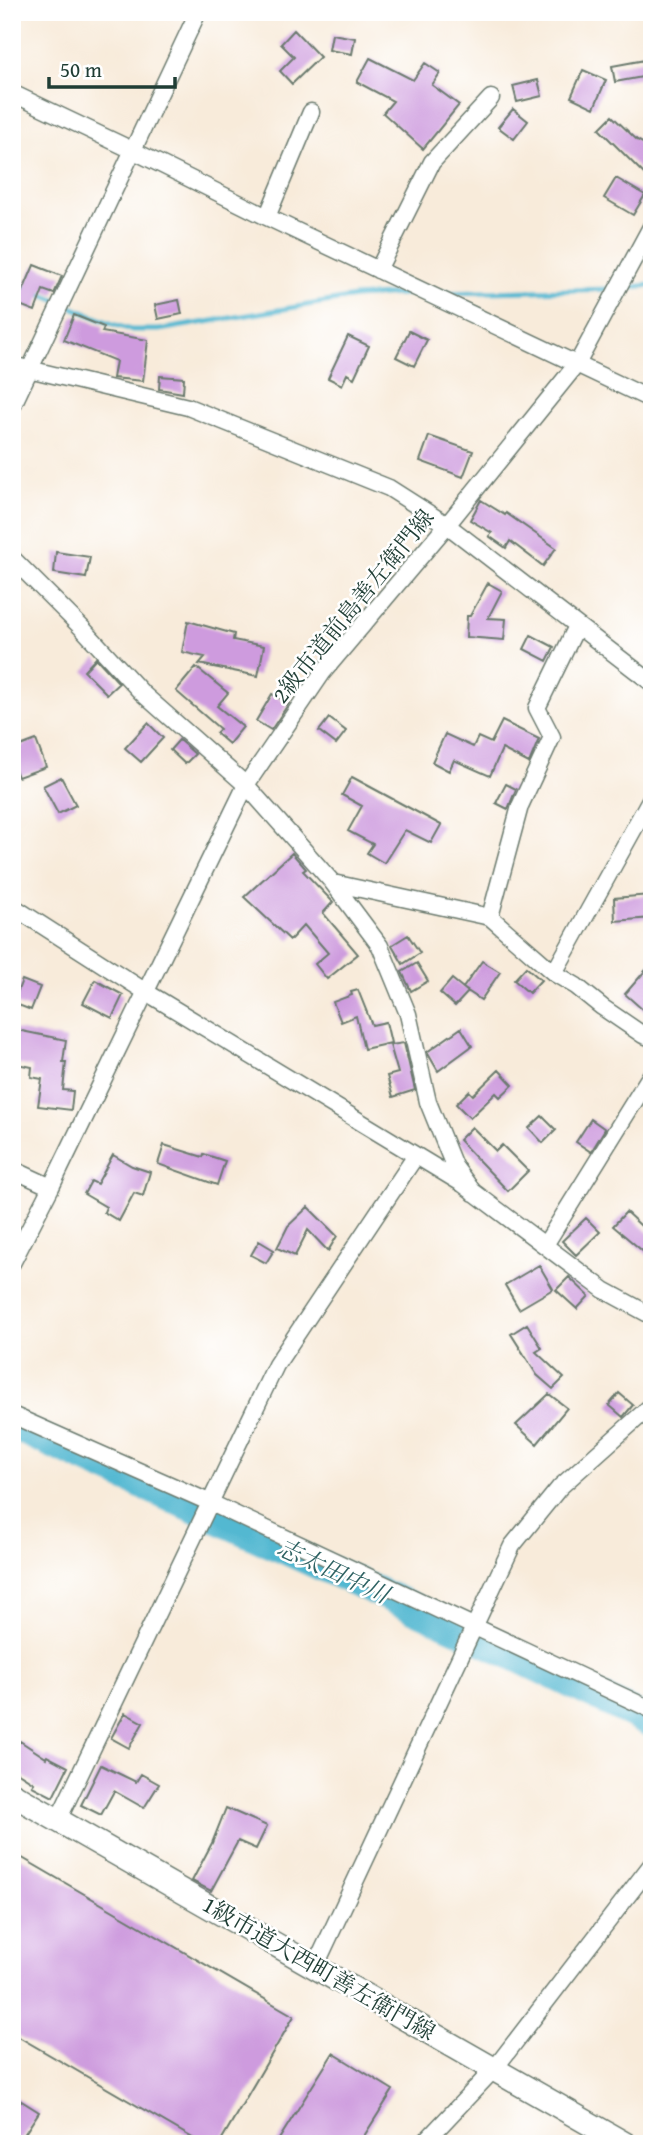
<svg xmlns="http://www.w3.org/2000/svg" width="664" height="2156" font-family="'Gentium Book Plus','Noto Serif JP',serif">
<rect width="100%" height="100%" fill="#fff"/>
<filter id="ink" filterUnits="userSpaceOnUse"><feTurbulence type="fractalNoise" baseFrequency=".0143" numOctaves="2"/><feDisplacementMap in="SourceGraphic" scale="14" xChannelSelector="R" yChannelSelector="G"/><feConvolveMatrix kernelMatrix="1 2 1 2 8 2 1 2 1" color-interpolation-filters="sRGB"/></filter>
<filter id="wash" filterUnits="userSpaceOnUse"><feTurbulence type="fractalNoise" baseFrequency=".00686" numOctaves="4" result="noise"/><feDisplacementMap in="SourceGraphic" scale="28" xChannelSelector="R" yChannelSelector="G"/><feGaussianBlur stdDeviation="1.57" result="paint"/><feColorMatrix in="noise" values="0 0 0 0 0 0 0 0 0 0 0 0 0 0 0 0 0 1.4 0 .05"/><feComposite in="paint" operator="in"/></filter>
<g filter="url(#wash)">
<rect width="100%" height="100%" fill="#f8ebda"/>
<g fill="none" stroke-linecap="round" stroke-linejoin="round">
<!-- stream -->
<path stroke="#52b8d1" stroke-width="5" d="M12,282L29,289
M622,288L652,285
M38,293L110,323L131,330H159L355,297L417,293
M441,293L613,289"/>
<!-- river -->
<path stroke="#52b8d1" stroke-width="30" d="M12,1425L455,1627L652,1723"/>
</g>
<g id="blocks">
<!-- building -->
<path fill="#ce9bde" d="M294,30L320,57L292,84L280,71L294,57L281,44Z
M332,34L355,38L352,54L329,50Z
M370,58L413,80L425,63L440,73L432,85L459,105L423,149L383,113L393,101L357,82Z
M645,60L648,76L615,82L612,66Z
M583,70L606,80L594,108L571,97Z
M538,80L542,96L517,102L513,86Z
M513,109L528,121L514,139L498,127Z
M612,116L637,140L652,148V182L599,129Z
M616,178L645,195L633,215L604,198Z
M34,265L62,276L54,294L43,290L35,311L12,302L17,289L23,291Z
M179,300L182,314L158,319L155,305Z
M74,315L104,327L102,332L148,340L143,381L113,378L116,361L64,340Z
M409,331L427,340L414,366L396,357Z
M348,336L369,346L354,378L347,374L342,385L328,378Z
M160,376L184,378L183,393L159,389Z
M429,436L473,451L463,477L420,461Z
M481,500L505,515L506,513L556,548L543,566L510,541L506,548L489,536L492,533L470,520Z
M56,552L90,557L86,578L54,573Z
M488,583L502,591L488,618L506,619L504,640L466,637L467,616H470Z
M188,621L234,634L233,640L264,646L258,676L199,664L205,657L182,652Z
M531,635L554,647L547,661L524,649Z
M96,658L119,683L107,694L84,671Z
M196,667L228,693L217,706L243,727L229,744L216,733L220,729L176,691Z
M272,694L289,703L271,730L256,721Z
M329,718L346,731L336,744L319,731Z
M502,721L539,739L529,763L502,749L490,776L454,760L449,771L432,762L445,734L473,747L478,737L491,743Z
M148,723L163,738L141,762L125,748Z
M36,740L46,767L18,777L12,762V749Z
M179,740L195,754L185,764L170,750Z
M61,777L76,805L58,814L43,786Z
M352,777L441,825L431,843L405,830L384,863L367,853L373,844L348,831L362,806L342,795Z
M506,784L516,789L508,809L496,803Z
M292,853L306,869L303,871L333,902L323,913L358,954L327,979L315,964L328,953L304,925L290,940L244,897Z
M650,895L652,918L615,921L614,898Z
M408,935L420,953L403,964L392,945Z
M482,961L500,972L481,1000L463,988Z
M417,963L428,981L411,991L402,972Z
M652,963V1018L625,994Z
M526,967L541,980L529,993L514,980Z
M452,979L468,992L455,1006L440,993Z
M22,980L40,987L31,1010L13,1003Z
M95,980L123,995L112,1018L83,1003Z
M358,990L372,1025L386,1022L391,1043L364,1049L356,1016L341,1022L333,1002L352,995L351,992Z
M461,1028L472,1046L438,1071L427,1052Z
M12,1029L66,1040L63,1062H66L63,1090L73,1091L71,1110L38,1106L42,1079L31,1077L32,1067L12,1063Z
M404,1043L415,1090L393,1097L387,1076L398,1073L390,1045Z
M499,1070L513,1085L500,1097L496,1093L470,1118L456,1104L469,1091L473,1095Z
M542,1116L556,1130L543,1143L529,1128Z
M591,1119L605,1129L591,1152L576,1142Z
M472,1127L496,1151L502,1145L528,1171L508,1191L459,1140Z
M164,1145L203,1157L204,1154L225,1161L217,1185L158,1164Z
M113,1155L132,1166L150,1172L143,1196L134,1193L119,1221L104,1212L106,1207L84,1194L91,1181L97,1184Z
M308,1207L337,1236L328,1251L308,1230L295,1256L277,1248L288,1226Z
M626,1212L652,1236V1259L613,1226Z
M586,1218L600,1232L576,1255L562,1241Z
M259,1241L274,1250L266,1263L251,1255Z
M539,1265L553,1289L519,1309L505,1285Z
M569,1277L589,1296L577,1309L556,1290Z
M527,1324L542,1348L536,1352L564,1378L553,1389L537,1375L511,1334Z
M619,1393L633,1405L623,1417L609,1405Z
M549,1394L567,1408L537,1444L516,1425Z
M125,1713L143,1723L129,1748L111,1738Z
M20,1741L46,1758L47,1756L68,1767L53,1797L32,1786L34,1783L12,1769V1754Z
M101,1765L136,1782L141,1774L159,1784L144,1808L114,1791L101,1815L81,1805Z
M226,1808L267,1826L256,1849L238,1841L211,1891L192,1881L212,1843Z
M12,1852L294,2016L219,2144H203L12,2033Z
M333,2053L393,2090L359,2144H276Z
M12,2095L39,2112L18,2144H12Z"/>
</g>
</g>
<g filter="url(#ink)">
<use href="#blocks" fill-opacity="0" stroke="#6b7a6e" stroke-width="2"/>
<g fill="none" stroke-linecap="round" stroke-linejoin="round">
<defs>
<path id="street" d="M12,93L132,150L267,217L652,400
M267,217L311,112
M378,270L432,162L491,98
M12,365L188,407L389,488L447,525L652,683
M12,407L198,12
M12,558L83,629L142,693L246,785L333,883L380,946L408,1014L428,1102L454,1166L474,1193
M333,883L490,917L554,973L576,986L602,1007L643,1035L652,1038
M12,906L146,992L463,1184L604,1290L652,1316
M490,917L520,806L552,737L537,708L577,626
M554,973L652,796
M12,1169L51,1187
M545,1245L652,1073
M12,1263L51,1187L246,785L323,672L447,525L577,364L652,225
M12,1415L211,1503L652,1710
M59,1818L276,1365L415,1157
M315,1967L512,1546L560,1487L652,1405
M423,2144L495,2068L652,1864"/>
<path id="secondary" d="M12,1794L625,2144"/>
</defs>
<!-- street casing -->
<use href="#street" stroke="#6b7a6e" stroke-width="19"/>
<!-- secondary casing -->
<use href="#secondary" stroke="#6b7a6e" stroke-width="26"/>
<!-- street -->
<use href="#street" stroke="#fff" stroke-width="16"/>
<!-- secondary -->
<use href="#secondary" stroke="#fff" stroke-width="23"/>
</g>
</g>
<g text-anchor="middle" stroke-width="5" stroke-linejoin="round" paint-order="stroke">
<!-- street labels -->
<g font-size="23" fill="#1f3d34" stroke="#fff">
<text transform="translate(353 606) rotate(-51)" y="8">2級市道前島善左衛門線</text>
<text transform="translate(319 1968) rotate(30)" y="8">1級市道大西町善左衛門線</text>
</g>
<!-- water labels -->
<g font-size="24" font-style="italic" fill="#2e6263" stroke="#fff">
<text transform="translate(333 1571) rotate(25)" y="8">志太田中川</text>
</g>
</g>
<!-- margin -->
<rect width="664" height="2156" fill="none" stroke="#fff" stroke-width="42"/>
<!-- scale -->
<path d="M49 77v10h126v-10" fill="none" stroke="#1f3d34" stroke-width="3.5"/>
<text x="60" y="77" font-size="21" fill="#1f3d34" stroke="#ffffff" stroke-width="5" paint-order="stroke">50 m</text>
</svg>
